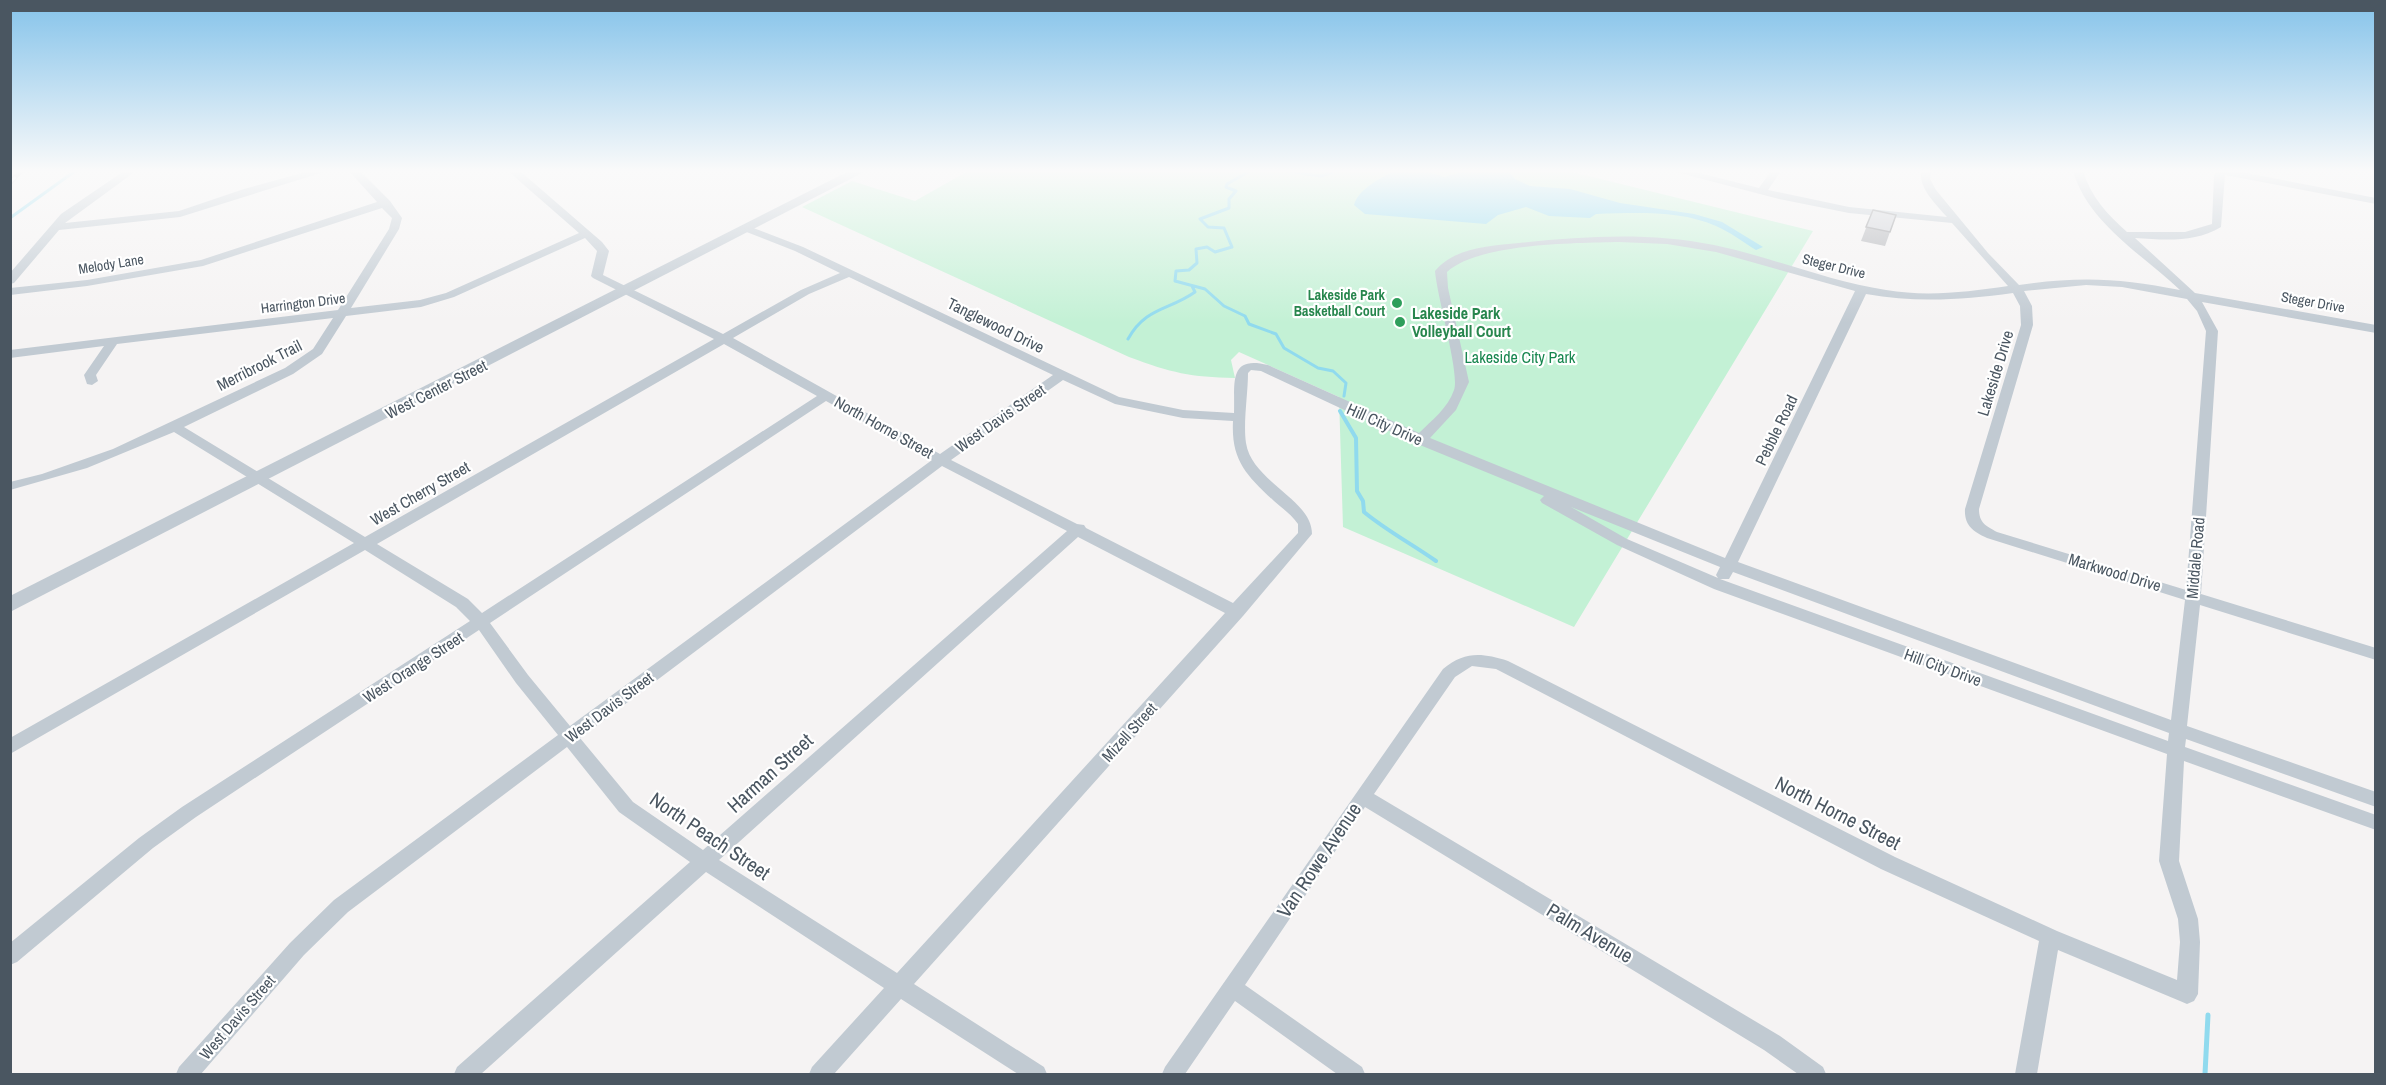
<svg xmlns="http://www.w3.org/2000/svg" width="2386" height="1085" font-family="'Archivo Narrow',sans-serif">
<rect width="100%" height="100%" fill="#f5f3f3"/>
<!-- green -->
<path fill="#c3f1d5" d="M968,171H1568L1813,231L1574,627L1343,527L1339,397L1239,352L1231,360L1235,378C1190,377 1172,373 1129,357L802,207L852,181L915,201Z"/>
<!-- water -->
<path fill="#90daee" d="M1394,171H1427L1444,177L1465,171H1509L1515,179L1530,186L1570,189L1620,203L1694,214L1722,222L1763,247L1756,250C1743,242 1730,232 1716,226C1679,210 1636,213 1596,214L1590,218L1549,216L1526,207L1498,215L1486,224L1365,214L1354,205C1359,188 1380,179 1394,171Z"/>
<g fill="none" stroke-linecap="round" stroke-linejoin="round">
<!-- stream-far2 -->
<path stroke="#90daee" stroke-width="3" d="M1250,171L1227,184L1226,187L1236,191L1229,199V208L1200,219L1208,227L1224,228L1232,247L1215,252L1207,247L1196,249L1197,263L1189,270L1176,271L1175,281L1205,289L1224,306L1245,316L1249,324L1276,334L1284,348L1318,368L1333,371L1346,383L1344,396
M1286,171L1321,176L1333,172
M10,218L75,171
M1128,339C1146,307 1168,311 1195,292L1192,286"/>
<!-- stream-far1 -->
<path stroke="#90daee" stroke-width="4" d="M1340,411L1356,438L1357,491L1363,501L1364,512C1387,531 1412,544 1436,561"/>
<!-- stream -->
<path stroke="#90daee" stroke-width="5" d="M2205,1074L2208,1015"/>
<!-- minor -->
<path fill="#c1cad2" fill-rule="evenodd" d="M124,171H136L65,223L179,211L244,189L309,171H327L180,217L59,230L14,283L10,284V273L61,214Z
M349,171H360L390,201L402,218L399,229L351,308L420,300L446,293L579,233L508,171H520L602,242L609,251L603,275L723,334L801,290L840,273L795,251L744,231V227L748,226L803,247L1119,397L1183,410L1234,413C1235,383 1228,355 1268,365L1419,433C1432,420 1448,408 1454,390C1460,374 1437,297 1435,271C1455,247 1490,246 1519,243C1585,236 1649,232 1714,245C1772,257 1827,281 1886,290C1927,297 1967,292 2008,286L1952,223L1849,213L1779,199L1672,171H1691L1759,188L1771,171H1781L1768,190L1849,207L1947,217C1936,204 1919,189 1921,171H1931L1930,179L1936,190L1988,253L2019,285C2079,276 2121,278 2180,290C2143,255 2088,223 2073,171H2083C2091,197 2107,214 2127,232H2185L2212,224L2214,175L2217,171H2236L2376,198V204L2225,175L2221,227C2194,243 2165,240 2135,238L2195,293L2376,325V333L2202,302L2218,331L2201,594L2376,648V660L2200,605L2187,726L2376,792V807L2186,739L2185,747L2376,815V830L2184,761L2179,861L2198,919L2200,942L2198,994L2194,1001L2187,1004L2180,1001L2058,950L2037,1074H2015L2039,941L1881,869L1496,669L1472,666L1455,677L1374,794L1780,1036L1823,1067L1826,1074H1798L1764,1050L1365,807L1245,985L1362,1067L1365,1074H1337L1235,1001L1185,1074H1162L1165,1067L1443,669C1465,651 1482,653 1508,661L1895,857L2057,931L2177,980L2180,942L2178,919L2159,861L2167,754L1714,589L1617,545L1542,503L1540,500L1544,496L1415,443L1261,371L1251,370L1248,373C1248,394 1243,423 1246,443C1252,482 1312,499 1312,534L1243,616L914,984L1044,1067L1047,1074H1018L901,999L834,1074H809L812,1067L884,988L706,872L481,1074H454L457,1067L690,862L619,812L567,747L348,912L304,955L201,1074H176L179,1067L290,943L334,900L558,735L516,683L479,630L196,817L153,848L17,962L10,965V943L139,838L182,807L470,621L456,607L365,550L10,754V738L354,543L174,432L87,468L10,490V482L42,474L113,449L285,368L313,349L333,318L117,344L96,375L98,381L92,385L87,384L84,375L104,346L10,358V350L338,310L389,229L392,218L382,208L203,266L87,286L10,295V288L87,280L201,260L377,202ZM585,238L597,251L591,276L593,278L714,339L365,537L184,427L293,374L322,354L346,316L421,307L454,297ZM1619,242L1667,244L1716,252L1855,291L1725,558L1430,438L1456,410L1469,382L1448,288L1447,272C1478,243 1576,243 1619,242ZM849,277L1053,375L940,454L733,338L809,294ZM2086,285L2122,287L2187,299L2197,311L2206,331L2186,590L1997,532C1986,526 1979,523 1979,509L2033,325L2032,306L2024,291ZM2013,293L2020,306L2021,325L1965,509C1964,525 1973,532 1987,538L2185,600L2171,720L1738,562L1866,294C1916,303 1962,300 2013,293ZM724,344L817,396L482,613L468,599L377,544ZM1063,380L1115,404L1183,418L1233,421C1231,460 1246,475 1274,501C1282,508 1292,515 1298,524V533L1233,603L1086,528L1084,525L1077,524L951,460ZM826,401L932,460L570,726L528,675L490,623ZM942,466L1067,531L703,850L633,802L580,738ZM1571,507L1720,567L1716,575L1718,578L1627,539ZM1078,537L1225,613L897,973L719,860ZM1733,572L2169,733L2168,741L1720,579H1729Z"/>
<!-- tertiary -->
<path fill="#c1cad2" fill-rule="evenodd" d="M849,171H866L10,612V596Z"/>
<defs>
<path id="rail" d="M10,183L21,171"/>
</defs>
<!-- rail casing -->
<use href="#rail" stroke="#b5b8bd" stroke-width="4.5"/>
<!-- rail -->
<use href="#rail" stroke="#fff" stroke-width="3" stroke-dasharray="8" stroke-linecap="butt"/>
</g>
<!-- wall -->
<path fill="#b0b2b7" d="M1873,210L1896,215L1885,246L1861,241Z"/>
<!-- building -->
<path fill="#cdcfd5" stroke="#909195" stroke-width="1.5" d="M1873,210L1896,215L1890,232L1866,227Z"/>
<!-- sky -->
<linearGradient id="sky" x2="0" y2="1"><stop stop-color="#85c3ea"/><stop offset="0.53" stop-color="#fafafa"/><stop offset="1" stop-color="#fafafa" stop-opacity="0"/></linearGradient>
<rect width="2386" height="323" fill="url(#sky)"/>
<!-- markers -->
<g fill="#2e9e5b" stroke="#fff" stroke-width="2">
<circle cx="1397" cy="303" r="6"/>
<circle cx="1400" cy="322" r="6"/>
</g>
<g text-anchor="middle" stroke-width="4.5" stroke-linejoin="round" paint-order="stroke">
<!-- far-street labels -->
<g font-size="14" fill="#4a5661" stroke="#fff">
<text transform="translate(111 264) rotate(-9)" y="5">Melody Lane</text>
<text transform="translate(1834 266) rotate(14)" y="5">Steger Drive</text>
<text transform="translate(2313 302) rotate(10)" y="5">Steger Drive</text>
<text transform="translate(303 303) rotate(-7)" y="5">Harrington Drive</text>
</g>
<!-- far-leisure labels -->
<g font-size="14" font-weight="bold" fill="#27864d" stroke="#fff" text-anchor="end">
<text x="1385" y="300">Lakeside Park<tspan x="1385" dy="16">Basketball Court</tspan></text>
</g>
<!-- leisure labels -->
<g font-size="16" font-weight="bold" fill="#27864d" stroke="#fff" text-anchor="start">
<text x="1412" y="319">Lakeside Park<tspan x="1412" dy="18">Volleyball Court</tspan></text>
</g>
<!-- street labels -->
<g font-size="16" fill="#4a5661" stroke="#fff">
<text transform="translate(996 325) rotate(26)" y="6">Tanglewood Drive</text>
<text transform="translate(259 365) rotate(-27)" y="6">Merribrook Trail</text>
<text transform="translate(1995 373) rotate(-73)" y="6">Lakeside Drive</text>
<text transform="translate(436 389) rotate(-27)" y="6">West Center Street</text>
<text transform="translate(1000 418) rotate(-35)" y="6">West Davis Street</text>
<text transform="translate(1385 424) rotate(24)" y="6">Hill City Drive</text>
<text transform="translate(884 427) rotate(29)" y="6">North Horne Street</text>
<text transform="translate(1776 430) rotate(-64)" y="6">Pebble Road</text>
<text transform="translate(420 493) rotate(-30)" y="6">West Cherry Street</text>
<text transform="translate(2195 558) rotate(-85)" y="6">Middale Road</text>
<text transform="translate(2115 572) rotate(17)" y="6">Markwood Drive</text>
<text transform="translate(413 667) rotate(-33)" y="6">West Orange Street</text>
<text transform="translate(1943 667) rotate(20)" y="6">Hill City Drive</text>
<text transform="translate(609 707) rotate(-37)" y="6">West Davis Street</text>
<text transform="translate(1129 732) rotate(-48)" y="6">Mizell Street</text>
<text transform="translate(237 1017) rotate(-49)" y="6">West Davis Street</text>
</g>
<!-- park labels -->
<g font-size="16" fill="#17864f" stroke="#fff">
<text x="1520" y="363">Lakeside City Park</text>
</g>
<!-- near-street labels -->
<g font-size="20" fill="#4a5661" stroke="#fff">
<text transform="translate(770 773) rotate(-42)" y="7">Harman Street</text>
<text transform="translate(1838 813) rotate(27)" y="7">North Horne Street</text>
<text transform="translate(710 836) rotate(34)" y="7">North Peach Street</text>
<text transform="translate(1319 860) rotate(-56)" y="7">Van Rowe Avenue</text>
<text transform="translate(1590 933) rotate(31)" y="7">Palm Avenue</text>
</g>
</g>
<!-- border -->
<rect width="2386" height="1085" fill="none" stroke="#4a5661" stroke-width="24"/>
</svg>
